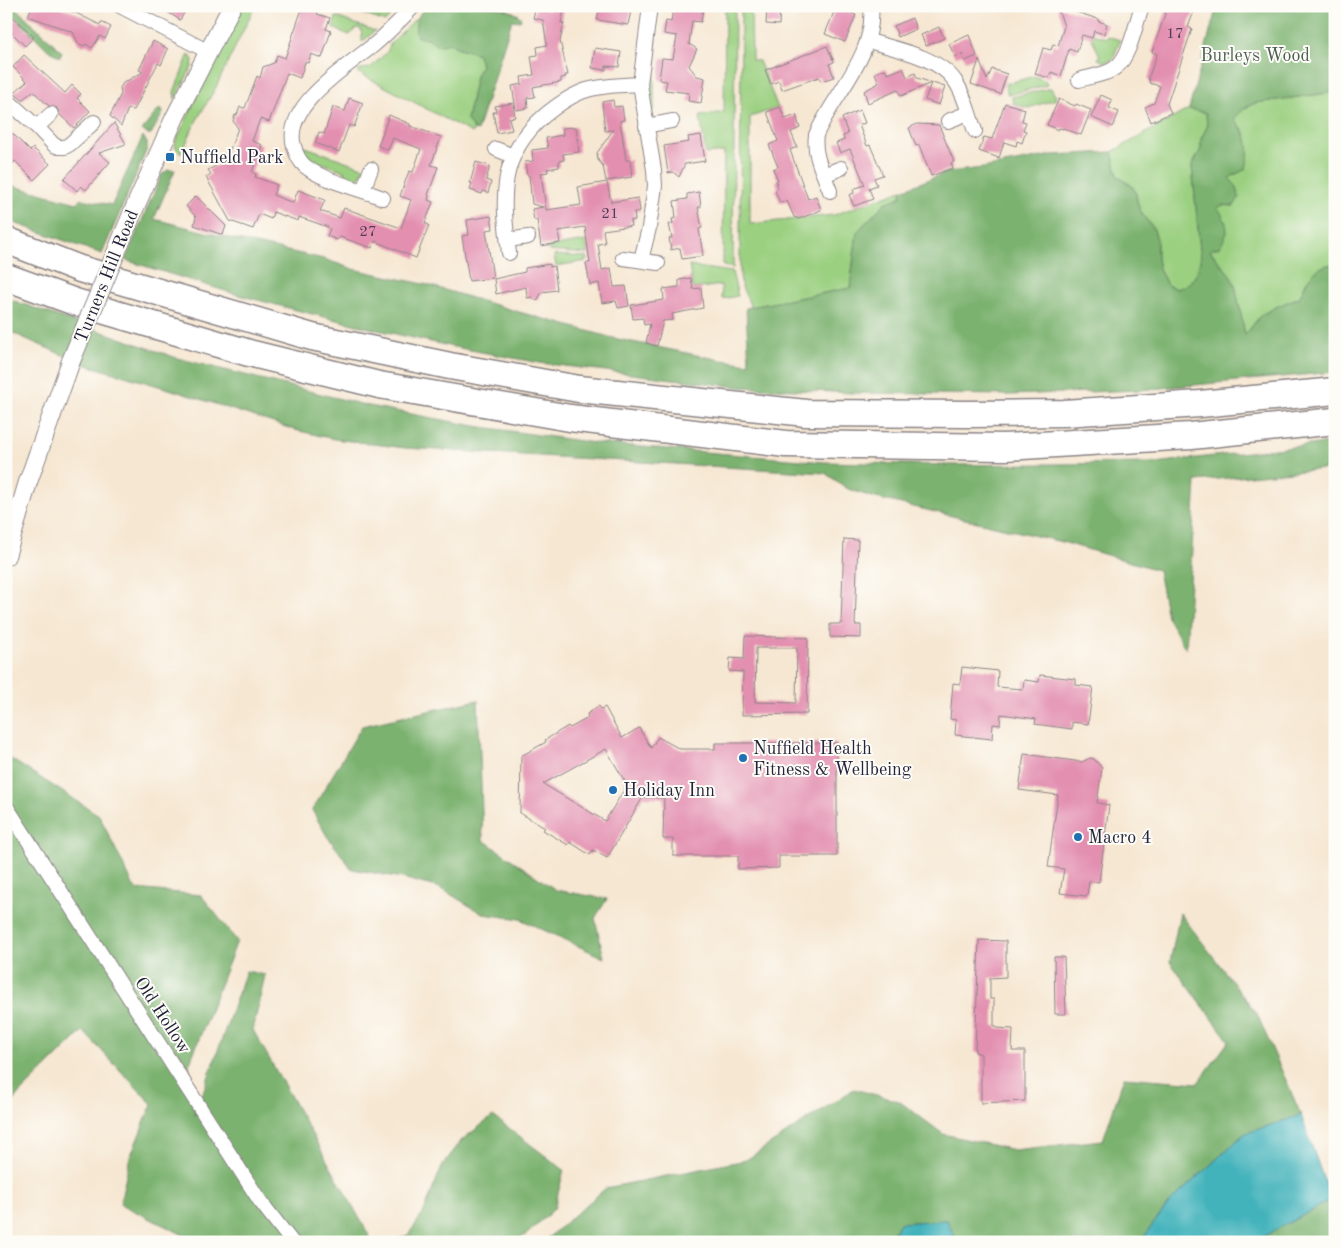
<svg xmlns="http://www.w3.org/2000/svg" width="1341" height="1248" font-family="'Old Standard TT',serif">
<rect width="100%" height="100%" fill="#fdfcf7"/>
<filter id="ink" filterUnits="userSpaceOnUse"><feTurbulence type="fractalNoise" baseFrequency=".02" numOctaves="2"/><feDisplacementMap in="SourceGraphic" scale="10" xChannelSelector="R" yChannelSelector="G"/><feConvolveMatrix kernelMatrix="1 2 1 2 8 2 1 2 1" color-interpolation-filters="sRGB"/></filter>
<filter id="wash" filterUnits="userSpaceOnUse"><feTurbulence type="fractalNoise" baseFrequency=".0096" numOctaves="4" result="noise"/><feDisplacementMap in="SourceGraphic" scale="20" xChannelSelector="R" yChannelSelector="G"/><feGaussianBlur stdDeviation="1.12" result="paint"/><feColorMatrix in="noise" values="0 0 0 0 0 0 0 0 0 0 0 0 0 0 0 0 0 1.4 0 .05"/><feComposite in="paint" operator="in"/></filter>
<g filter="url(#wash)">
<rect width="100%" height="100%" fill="#f6e7d2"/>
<!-- green -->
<path fill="#9bd081" stroke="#5e795e" d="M242,6H255L216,87L194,125L182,153C176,150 174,146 176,140Z
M346,6H385L396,10L385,22L355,11Z
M725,6H735L733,268L723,266L724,152L706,154L700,116L724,112Z
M741,6H751L752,60L759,61L778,108L750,117V224L834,215L902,190L901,197L885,203L857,232L850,288L751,307L741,285L740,274Z
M336,17L375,31L362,42V35L361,29L356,28L351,34L349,35L333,28Z
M417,17L416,33L423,39L429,38L442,44L451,43L459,48L478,54L481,65L476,76L467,119L474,130L472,133L357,72L360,69L370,68L387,52L391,43Z
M1093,34L1106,38L1107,36L1120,40L1113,59L1105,62L1098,59L1100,56L1092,39Z
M653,37L655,39L654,109L651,111C644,83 648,65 653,37Z
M189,54L193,60L192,67L175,99L174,92Z
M1035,76L1046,81L1047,85L1008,95L1005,84Z
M1051,88L1057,99L1028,108L1013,103L1012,97Z
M1335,92L1334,264C1313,267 1307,279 1300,297L1280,305L1261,315L1245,335L1235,285L1230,275L1209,249L1219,247L1218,208L1222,205L1234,206L1229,178L1248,157C1249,139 1247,132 1234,119L1245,108L1255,103Z
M1189,109L1206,113L1207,127L1201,139V149L1192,166L1201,260C1195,278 1195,282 1177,289L1167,285C1164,278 1159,271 1158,264C1155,254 1159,242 1155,233C1153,225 1146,220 1142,214C1131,194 1144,190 1118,177L1112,152Z
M300,145L365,168L360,176L356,179L347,178L344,171L322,163L314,166L305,157Z
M586,241L588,254L549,251L548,247Z
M554,255L586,257L587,261L556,266Z
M689,266L732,272L738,296L722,299L721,285L693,289Z"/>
<!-- forest -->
<path fill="#7cb26f" stroke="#4f6a55" d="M6,6H14L62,52L60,57L48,50L6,8Z
M426,6C447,6 509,1 521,18L520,21L512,20L477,131L474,130L467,120L476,76L481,65L478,54L454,46L451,43L436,46L429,38L417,37C413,24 418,15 426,6Z
M1217,6H1335V92L1255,103L1245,108L1234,118C1249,138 1251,144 1246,169L1229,178L1237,187L1239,198L1234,206L1222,205L1218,208C1228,224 1231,231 1219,247L1209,250L1230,275L1235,285L1245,335L1261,315L1280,305L1300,297C1307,279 1312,267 1334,264L1335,261V372L1140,390L1010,395L852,393L739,387L540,363L449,346L369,328L292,309L235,294L125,260L162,174L168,170H175L154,219L237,240L324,259L353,269L428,285L519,312L613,338L716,359L749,364L746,308L850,288L857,232L885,203L901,197L902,190L948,172L983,168L1053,155L1112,152L1118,177C1144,191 1131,194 1142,214C1146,220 1153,225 1155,233C1159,242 1155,254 1158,264C1159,271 1164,278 1167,285L1177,289C1195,282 1195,278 1201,260L1192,166L1201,149V139L1207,127L1206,113L1189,109Z
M159,109H162L163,113L151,134H147L142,130Z
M143,136L147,143V149L102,254L6,220V184L77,203L81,199L112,205Z
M6,298L177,358L369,406L475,426L595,443L825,462L947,465L1154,463L1335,442V468L1196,481L1186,649L1167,617L1158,570L1066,543L872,497L848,489L825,473L405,448L334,439L295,430L169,389L83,364L6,330Z
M478,700L483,840L556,890L607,899L595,918L604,958L520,919L483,914L440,888L402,878L352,869L327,836L312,810L362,726Z
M6,756L99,815L135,889L201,895L237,941L189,1065L195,1115L246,971L265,975L253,1030L373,1242H198L120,1204L130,1157L152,1104L83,1031L19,1094L6,1112Z
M1180,913L1257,1014L1301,1115L1244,1134L1170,1202L1140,1242H957L947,1220L900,1223L888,1242H543L606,1188L746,1160L854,1089L899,1101L943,1134L1014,1150L1103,1140L1124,1077L1198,1083L1229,1041L1170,962Z
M493,1116L564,1170L554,1209L526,1235L512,1242H391L408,1235L423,1214L442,1166L462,1140Z
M1331,1200L1335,1202V1242H1253Z"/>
<!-- water -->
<path fill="#42b2bb" stroke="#326a7b" d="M1301,1115L1331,1200L1253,1242H1140L1170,1202L1244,1134Z
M947,1220L957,1242H888L900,1223Z"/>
<g id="blocks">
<!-- building -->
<path fill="#e38fb0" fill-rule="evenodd" d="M32,6H57L76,13L100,25L101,22L111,27L105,39L100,36L92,48L86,44L84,46L78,43L73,32L28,16Z
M158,6H188L180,20Z
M303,6H320L317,14L330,18L326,29L331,31L322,58L311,54L308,63L305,62L300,78L287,73L269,122L260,119L252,141L262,145L252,172L256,174L255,177L277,185L273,195L293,203L298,190L325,200L320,211L340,218L344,208L401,228L411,200L400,196L409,171L413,172L421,149L393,138L388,150L378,146L389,115L410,124V126L441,137L431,165L438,167L428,195L429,196L428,200L433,202L425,223L429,225L416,258L375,241L372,248L340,237L337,240L327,236L330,229L328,227L299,217L298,221L273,212L271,219L259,214L253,229L230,221L206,177L211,174L208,170L218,165L215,160L229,152L238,128L233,121L235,115H237L240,107L245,108L257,76L260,78L263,67L274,63L277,55L285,58Z
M536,6L549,10L550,6H565L561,23H564L560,41L568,75H565L566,77L561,78V82L533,87L535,97L527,98L528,108L516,110L512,86L522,84L521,77L534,75L531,56L538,55L537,47L547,45L543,20L533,18Z
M600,6H632L628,25L597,20Z
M676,6L703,9L701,22L692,21L689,44L697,49L689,66L697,76L705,78L701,103L688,101L689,93L665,90L667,81L659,80L662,58L673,59L677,36L664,34L666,21L671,22L673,8H676Z
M767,6H780L779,25L766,24Z
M1057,6L1098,19V21L1107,24L1104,34L1094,31L1092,38L1082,35L1077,52L1069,49L1061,76L1051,72L1049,78L1035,74L1043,48L1051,50L1053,44L1058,46L1064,26Z
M1168,6H1196L1188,27L1192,29L1167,104L1171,113L1151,122L1145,107L1154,103L1160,86L1149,83L1150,79H1148L1157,54L1152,52Z
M836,7L856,15L845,42L825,34Z
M6,10L34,37L25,46L12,33L6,38Z
M912,18L916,29L898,37L894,26Z
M939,27L944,38L926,46L921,35Z
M969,35L977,56L965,61L962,54L955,57L949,44Z
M153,41L168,49L161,65L158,63L134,110L128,109L121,126L110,116L121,94L120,88L123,83L143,72L139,70Z
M827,46L834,62L829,64L834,77L821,81L819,77L782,90L779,81L771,84L765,70Z
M595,48L621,52L619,67L606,66V70L592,68Z
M24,55L65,93L72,85L81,94L77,98L90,111L74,128L60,115L57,108L49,106L33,91L22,100L14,93L27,81L13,67Z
M979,60L987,80L992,69L1007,74L1000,94L971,84Z
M903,68L907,77L915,73L917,78L945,87L939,105L925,100L931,83L901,96L898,90L868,103L864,91L879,83L875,73L885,69L888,74Z
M1101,95L1112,100L1109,108L1119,112L1113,127L1091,117Z
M349,98L363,103L354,127L349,125L339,152L315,143L319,132L324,134L333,107L345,111Z
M1059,99L1075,106L1076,104L1091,110L1081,135L1063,128V129L1059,128L1058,130L1047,125Z
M613,100L614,107L622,106L624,120L620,121L626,160H630L632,177L606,181L603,166L598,160L597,153L613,130L605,131L602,102Z
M513,103L515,117L509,118L512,130L497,133L493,112H496L495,106Z
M1005,103L1025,109L1022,121L1026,122L1023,130L1026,131L1022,143L1017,141L1016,146L1004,142L999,158L979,151L984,137L992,139Z
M780,107L785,119L796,115L800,128L791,132L797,147L790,150L808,199L816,196L821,210L799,219L794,217L787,201L780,203L775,190L778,189L776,181L778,180L773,169L778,167L769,145L778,141L767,112Z
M860,110L865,123L859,125L867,146L870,145L883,175L874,178L877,185L869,188L873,199L854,206L849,195L854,193L853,189L865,185L850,149L840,153L836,143L844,140L843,136L848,134L842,118Z
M114,123L126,144L99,153L110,162L86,190L81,186L77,191L64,179Z
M917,124L939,125L954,162L951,163L953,168L931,176L919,145L916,146L909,128Z
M6,127L30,151L33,148L50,164L34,180L15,161L6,171Z
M576,127L579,152L563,154L564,160L559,161V167L547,169L548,172L541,173L546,210L581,205L578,187L607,182L611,202L638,198L640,211L634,212L635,220L630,221L631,226L603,230L605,243L598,244L602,270L611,268L614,287L626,286L629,306L618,308L616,301L602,303L599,283L590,285L586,263H590L585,227L558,231L560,243L541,246L537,220H534L532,209L543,207L532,204L529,175H527L525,162L533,161L532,150L548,148L546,138L563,135L562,128Z
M701,135L705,161L685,164L679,177L673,172L668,173L664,146L689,142L688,137Z
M476,162L490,166L486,180L491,182L488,193L483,191L482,194L470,190L472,183H470Z
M699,192L701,207H698L702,228L699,229L703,256L682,259L680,248L671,250L669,238H672L669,224H673L672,219L676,218L674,201L687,199V194Z
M196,196L226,226L223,235L194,225L196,217L186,206Z
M491,216L493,229L486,230L493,278L469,281L462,236L469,235L467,220Z
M550,264V267L554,266L557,290L542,292L537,301L532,297L527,298L526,287L496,294L494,279L525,272V268Z
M691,278L693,289L701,288L703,308L672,314L673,320L663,321L657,346L646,343L650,324L644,325L643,318L633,319L631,305L664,300L663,289L679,287V280Z
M844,539L858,540L855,625H861V638L830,637V624H841Z
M745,636L808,638L807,714L742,715L743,672L729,671L730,658L744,659ZM756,648H797L796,703L755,702Z
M962,667L998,671L997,687L1023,689L1024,680L1039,682L1040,675L1076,679V685L1093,687L1088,724L1072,722V729L1035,724L1036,719L1001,714L1000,725L993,724L992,739L955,735L956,720L950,719L953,683L960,684Z
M599,706L601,709L605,707L622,738L639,728L651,748L658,737L680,749H715V743H837V856H779V868L738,869V856H673V839H663L664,798L643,797L607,858L593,850L590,855L570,842L568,845L543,830L545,828L520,813L521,756L546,742L545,740L568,726L570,728L588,718L587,714ZM606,749L627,785L605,821L543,784Z
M1024,754L1082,762L1090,758L1094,759L1102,768L1097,803L1109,805L1099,882L1089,881L1087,896L1060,893L1064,869L1048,867L1058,795L1019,790Z
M979,940L1006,941V977L990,978V999H994V1026H997V1028L1013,1029L1012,1051H1025V1101L981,1103V1054L975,1052Z
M1054,957H1064L1066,1014H1055Z"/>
</g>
</g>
<g filter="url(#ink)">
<use href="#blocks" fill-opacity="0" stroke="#8c8486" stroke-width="1"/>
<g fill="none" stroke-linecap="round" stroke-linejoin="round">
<defs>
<path id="minor" d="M120,6L209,52
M869,41C895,49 939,57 955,81C965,95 969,115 975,131
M1079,80C1091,76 1107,75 1116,67C1130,57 1136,22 1142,6
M6,99L37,127L54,145L59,147H65L70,144L94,122
M948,121L968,113
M646,126L672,121
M37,127L51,114
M496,149L513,156
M824,175L841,168
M363,190L371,169
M830,191C823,172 813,155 816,135C834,93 876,56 871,6
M383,198C361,189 323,181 305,166C299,161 296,154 294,146C282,106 349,65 375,44C389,32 401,19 414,6
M508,240L528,237
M509,253C502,197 498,156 544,116C556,106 571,95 587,90C604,85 622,85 640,84
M623,258L658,263
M641,260L649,228L655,186L654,170L640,84L650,6
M6,806L260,1201L292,1242"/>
<path id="tertiary" d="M135,207L175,117L232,6
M6,556L28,482L71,361"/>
<path id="motorway" d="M6,240L80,269L312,337L450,366L579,389L806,413L968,414L1064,413L1200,404L1335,391
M6,277L75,302L249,353L379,385L570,418L786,444L1005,447L1191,436L1335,421"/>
</defs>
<!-- minor casing -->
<use href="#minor" stroke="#8c8486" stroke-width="16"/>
<!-- tertiary casing -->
<use href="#tertiary" stroke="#8c8486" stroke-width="20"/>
<!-- motorway casing -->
<use href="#motorway" stroke="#8c8486" stroke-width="29"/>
<!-- minor -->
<use href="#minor" stroke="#fff" stroke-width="14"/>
<!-- tertiary -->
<use href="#tertiary" stroke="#fff" stroke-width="18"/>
<!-- motorway -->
<use href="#motorway" stroke="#fff" stroke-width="26"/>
<defs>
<path id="tertiary-bridge" d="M71,361L135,207"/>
</defs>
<!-- tertiary-bridge casing -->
<use href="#tertiary-bridge" stroke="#8c8486" stroke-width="20" stroke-linecap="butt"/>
<!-- tertiary-bridge -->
<use href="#tertiary-bridge" stroke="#fff" stroke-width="18"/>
</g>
</g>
<!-- markers -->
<g fill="#1f6fb2" stroke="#fdfcf7" stroke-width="2">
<rect x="165" y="152" width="10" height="10" rx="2.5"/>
<circle cx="743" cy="758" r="5"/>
<circle cx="613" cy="790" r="5"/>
<circle cx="1078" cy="837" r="5"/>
</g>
<g text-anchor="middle" stroke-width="4" stroke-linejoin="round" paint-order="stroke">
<!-- number labels -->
<g font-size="15" fill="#523d58">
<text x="1175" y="38">17</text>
<text x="610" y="218">21</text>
<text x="368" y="236">27</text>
</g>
<!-- park labels -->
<g font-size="18" fill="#4c5f54" stroke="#fdfcf7">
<text x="1255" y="61">Burleys Wood</text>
</g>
<!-- poi labels -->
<g font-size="18" fill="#22223b" stroke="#fdfcf7" text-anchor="start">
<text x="180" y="163">Nuffield Park</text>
<text x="753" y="754">Nuffield Health<tspan x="753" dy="21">Fitness &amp; Wellbeing</tspan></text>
<text x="623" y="796">Holiday Inn</text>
<text x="1088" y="843">Macro 4</text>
</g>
<!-- street labels -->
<g font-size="18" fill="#22223b" stroke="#fdfcf7">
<text transform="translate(106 276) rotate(-68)" y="6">Turners Hill Road</text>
<text transform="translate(163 1015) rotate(57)" y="6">Old Hollow</text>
</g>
</g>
<!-- margin -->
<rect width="1341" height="1248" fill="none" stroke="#fdfcf7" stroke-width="25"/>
</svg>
